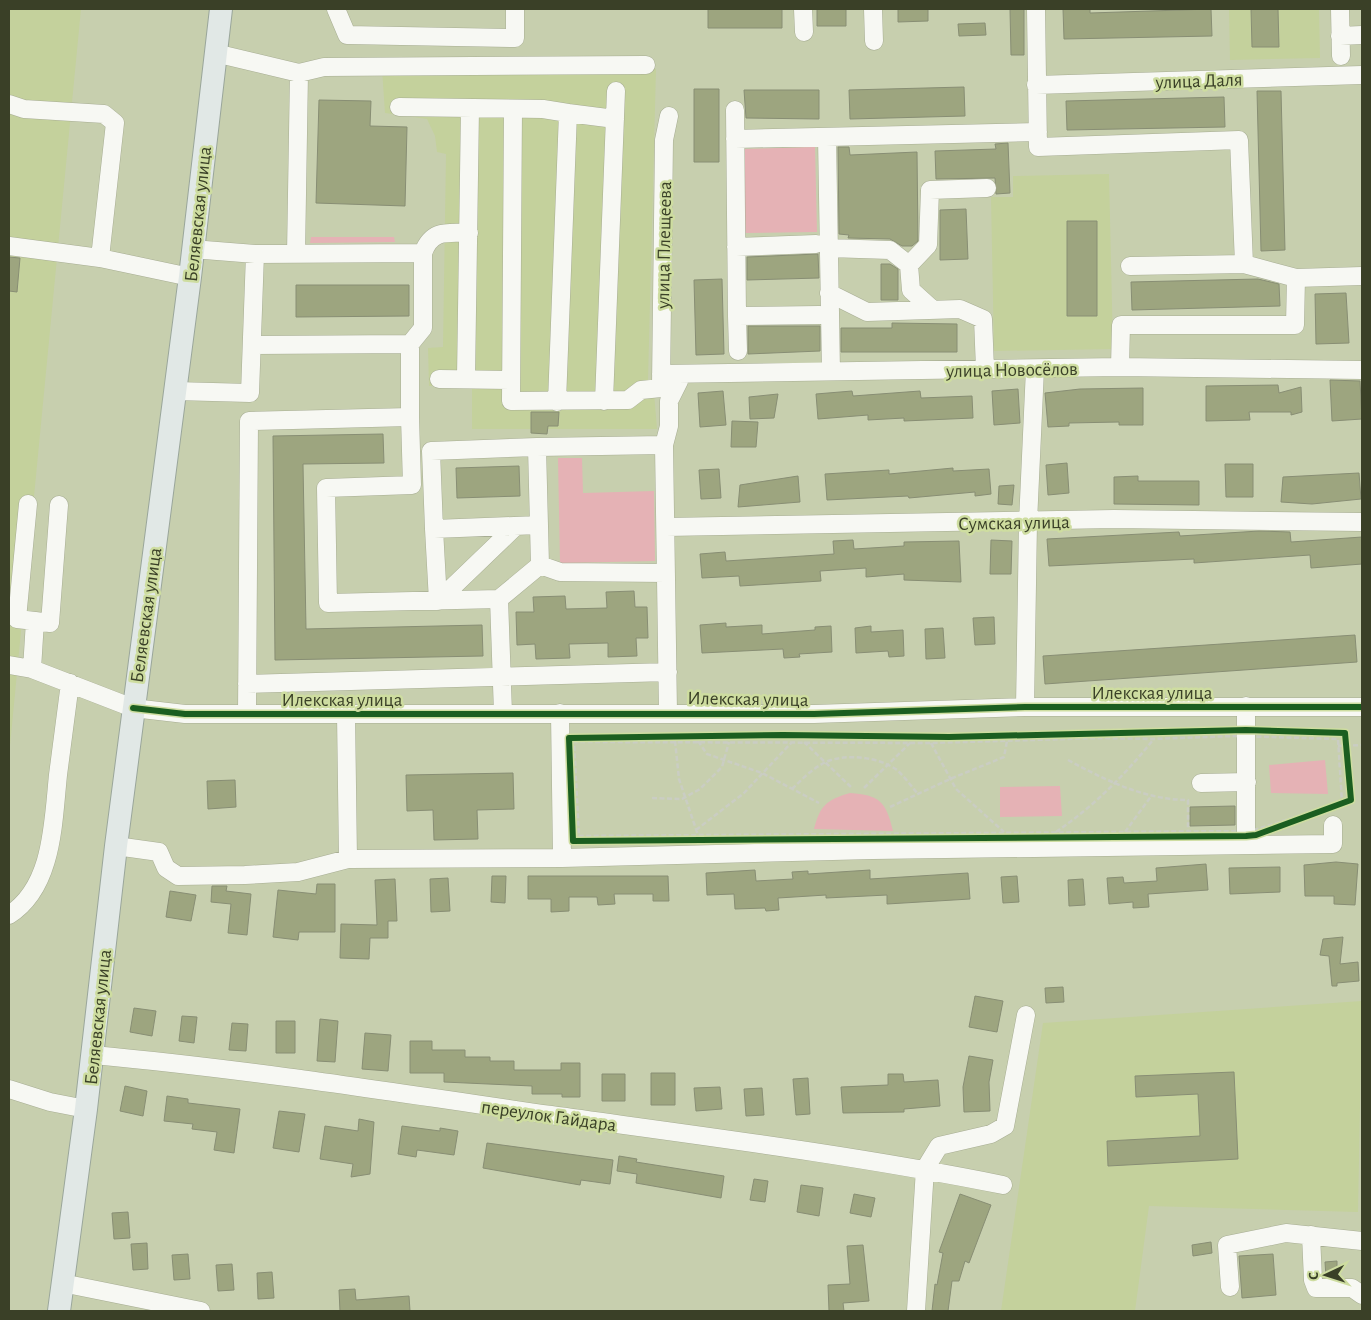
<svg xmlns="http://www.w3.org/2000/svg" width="1371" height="1320" font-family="'Alegreya Sans',sans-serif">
<rect width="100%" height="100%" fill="#c7cfae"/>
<!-- built -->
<path fill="#c4d19c" d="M9,9H81L9,756Z
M1229,9H1319L1320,58L1230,60Z
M382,69H656L648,380L654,393L657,429H472V386H429L428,348L443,347L446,154L437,152L435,136L427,119L385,113Z
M1109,174L1113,349L994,351L991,197H1013V176Z
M1362,1001L1358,1212L1149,1206L1135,1311H1001L1043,1023Z"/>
<!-- green -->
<path fill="#e5b2b5" d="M815,147L817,232L745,233L743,149Z
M311,237H394L395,242L310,243Z
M558,458H582L583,493L654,491L655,561L560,563Z
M1325,760L1328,794L1271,793L1269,765Z
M1060,786L1062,816L1000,817V787Z
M850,793C879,795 886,801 893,831L814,829C820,806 826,800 850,793Z"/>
<!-- building -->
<path fill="#9da57f" stroke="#888e74" d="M708,9H782V28H708Z
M817,9H846V26H817Z
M898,9H928V21L898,22Z
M1010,9H1024V55H1011Z
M1063,9H1090V13L1211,9L1212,36L1064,39Z
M1251,9H1278L1279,47H1252Z
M985,23L986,35L959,36L958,24Z
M964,87L965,116L850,119L849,90Z
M694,89H719V162H694Z
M744,90H819V119L746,118Z
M1257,91H1281L1285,250L1261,251Z
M1224,97L1225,127L1067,130L1066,101Z
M319,100L371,101L370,126L407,127L405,206L316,203Z
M1008,143L1010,193L996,194L995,178L936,179L935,151L996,149L995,144Z
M838,147H849L850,155L917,152L918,241L912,246H902L890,239L848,238L849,235L839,234Z
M966,209L968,259L940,260V210Z
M1067,221H1097V316H1067Z
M818,254L819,278L747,280V257Z
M9,257L20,258L17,292L9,291Z
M881,264H890L898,269V300H881Z
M722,279L724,354L696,355L694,280Z
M1258,279L1279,284L1280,306L1132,310L1131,282Z
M296,285H409V316L296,317Z
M1346,293L1349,343L1316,344L1315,294Z
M892,323L957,324V352H841V328H892Z
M748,326H820V351L748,354Z
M1330,380L1360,381L1362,419L1332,421Z
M1278,385L1279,393L1301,387L1302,412L1291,415V412H1249L1250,420L1206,421V386Z
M1143,388V425H1119V422L1069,423V426L1048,427L1045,393L1080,389Z
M1018,389L1020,423L994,425L992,391Z
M723,391L726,425L700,427L698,393Z
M852,391L853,396L920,391L921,398L972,396L973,418L904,421V418L868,420V415L818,419L816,394Z
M778,394L774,418L750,419L749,397Z
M531,412H559L558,426H548L547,434L531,433Z
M732,421L758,422L756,447H731Z
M383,434L384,463L303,464L306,629L482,625L483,656L275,660L273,436Z
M1067,463L1069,493L1048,495L1046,465Z
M1225,464H1253V497H1226Z
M519,466L520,496L457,498L456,468Z
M953,468V471L989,469L991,494L975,496V492L909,498L908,496L827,500L825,474L889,470V474Z
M719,469L721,498L701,499L699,470Z
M1359,473L1361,499L1312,504L1281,502L1283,477Z
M798,476L800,502L738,507L740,485Z
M1138,476V481H1199V505L1114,504V477Z
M1014,485L1012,505L998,504L999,486Z
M1259,531L1290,532L1291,542L1362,537V564L1311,568L1310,555L1194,563V559L1049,566L1047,539L1179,532L1180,536Z
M853,540L854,549L904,546V542L959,541L961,582L904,580V574L866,577V568L820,571L821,581L805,582L740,586L739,576L702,578L700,554L725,552L726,561L834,554L833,541Z
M991,540L1012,541L1011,574H990Z
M634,591L635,607H647L648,638H636L637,656L608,657V643L569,644L570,658L536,659L535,644L517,645L516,612H534L533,597L565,596L566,609L607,608L606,592Z
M994,617L995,644L975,645L973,618Z
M726,623V627L762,625V634L815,630V627L831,626L832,652L799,654L800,657L784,658L783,649L702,653L700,625Z
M871,626V632L903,630L904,656L889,657L888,651L856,653L855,628Z
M943,628L945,658L926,659L925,629Z
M1355,635L1357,662L1045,684L1043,656Z
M513,773L514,809L477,810L478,839L434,840L433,810L407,811L406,775Z
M235,780L236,807L208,809L207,781Z
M1235,806V825L1190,826V807Z
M1336,862L1358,864L1355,905L1334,904V896H1305L1304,865Z
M1206,864L1208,890L1148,894L1149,907L1133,908V902L1109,904L1107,878L1123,877L1124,883L1157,881L1156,868Z
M1280,867V892L1230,894L1229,868Z
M755,870L756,881L793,879L792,872L808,871V874L870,870V879L968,873L970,899L887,904V895L826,898V895L778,898L779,910L766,911L765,908L735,909L734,894L707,895L706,873Z
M492,876H506L505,903L491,902Z
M528,876H668L669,901H653V894H614L615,904L598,905L597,897H569V911L551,912V899H528Z
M1017,876L1019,902L1003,903L1001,877Z
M448,878L450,911L431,912L430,879Z
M395,879L397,921H388V938H370L369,959L340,958L341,924L377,925L375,880Z
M1083,879L1085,905L1069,906L1068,880Z
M317,884H335V932H299L298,940L273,937L278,890L316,894Z
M212,886H227L226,891L251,894L247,935L228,933L231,904L211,902Z
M170,891L196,895L191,921L166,917Z
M1343,937L1340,964L1358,962L1359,981L1337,983V986H1332L1329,956L1320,955L1323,939Z
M1063,987L1064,1002L1046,1003L1045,988Z
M975,996L1003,1001L997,1032L969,1027Z
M134,1008L156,1011L152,1036L130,1032Z
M182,1016L197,1017L194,1043L179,1041Z
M320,1019L338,1021L335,1062L317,1061Z
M276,1021H295V1053H276Z
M232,1023L248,1024L246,1051L229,1050Z
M365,1033L391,1035L388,1071L362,1069Z
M410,1041H432V1050H465V1057H490V1061H514V1070H561V1063H580V1097H562V1094H532V1086L444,1082V1073H410Z
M969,1056L993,1060L989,1082L990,1111L964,1112L963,1087Z
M1234,1072L1238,1159L1108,1166L1107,1141L1200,1136L1198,1094L1136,1097L1135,1076Z
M651,1073H675V1105H651Z
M602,1074H625V1101H602Z
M888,1074H903L904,1082L938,1080L940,1106L904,1109V1112L843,1113L841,1087L888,1085Z
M808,1078L810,1114L796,1115L793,1079Z
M125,1086L147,1091L143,1116L120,1111Z
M720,1087L722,1109L696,1111L694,1088Z
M762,1088L764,1115L746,1116L744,1089Z
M167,1096L188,1099V1103L240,1109L234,1153L214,1150L217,1132L192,1129L193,1124L164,1121Z
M279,1111L305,1114L299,1152L273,1148Z
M359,1119L374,1122L370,1174L351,1177L353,1164L320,1159L325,1126L358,1131Z
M402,1126L440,1131V1128L458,1131L454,1155L417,1150L416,1157L398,1154Z
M487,1143L613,1160L610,1184L581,1180L580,1185L483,1168Z
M619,1156L637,1159L636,1162L724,1176L721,1198L636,1183L637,1174L617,1171Z
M754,1179L768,1181L765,1202L750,1200Z
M801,1185L823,1188L819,1216L797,1212Z
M854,1194L875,1198L871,1217L850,1213Z
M960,1194L991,1205L969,1263L965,1261L959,1281H952L948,1311H932L935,1284L937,1285L943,1253L939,1252Z
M128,1212L130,1238L114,1239L112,1213Z
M1211,1242L1212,1253L1193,1256L1192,1245Z
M147,1243L148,1269L133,1270L131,1244Z
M863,1245L869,1301L843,1303L844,1311H829L828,1285L850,1284L847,1246Z
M188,1254L190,1279L174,1280L172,1255Z
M1273,1254L1276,1295L1242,1298L1239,1256Z
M1337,1261V1277H1326L1325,1262Z
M232,1264L234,1290L218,1291L216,1265Z
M272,1272L274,1298L258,1299L257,1273Z
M355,1289L356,1300L409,1296L410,1311H340L339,1290Z"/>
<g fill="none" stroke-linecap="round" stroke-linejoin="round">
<defs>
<path id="minor" d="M336,9L347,35L515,38V9
M803,9L804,32
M873,9L874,41
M1036,9L1038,147L1239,140L1244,264L1130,266
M1340,9L1341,56
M1340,36L1362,35
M215,53L299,73L324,67L646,65
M1036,85L1362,75
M9,104L24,109L104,114L115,123L100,258L190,277
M399,107L543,109L568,113L557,402
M513,109L511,401L628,400L641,390L661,388
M735,110L737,316
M568,113L615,119
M827,137L831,371
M735,139L1038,132
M9,246L100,258
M736,247L816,244
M829,248L890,250L909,265
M192,249L255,254L423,253
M296,254L299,73
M1244,264L1296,278
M829,293L867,312L960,309L983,319L985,369
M932,309L911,290L909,265L928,245L930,190L987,188
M253,345L410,344
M738,351L737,316L820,315
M1120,367L1121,325H1295L1296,278L1362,276
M661,374L1120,367L1362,370
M466,378L470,108
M439,379L510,380
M661,385L664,140L669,116
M175,391L250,393L255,254
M604,401L616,91
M410,417V344L423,328V253C432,229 447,233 469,233
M537,447L431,451L434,529L538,525
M28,504L17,619L35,621
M666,527L1114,519L1362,522
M434,529L438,601
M540,565L537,447L664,445
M438,601L516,526
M9,665L32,669L133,708L185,714H814L1025,707H1362
M32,669L35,621L50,623L59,505
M247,684L668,672
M1025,707L1028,522L1035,369
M668,712L664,445L669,426V401L679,381V374
M503,713L499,599L540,565L560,572L666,573
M560,713L562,858
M247,714L249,421L410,417L412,485L326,488L328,603L499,599
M346,714L348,859
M1201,783L1247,782
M1246,844V706
M116,846L159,852L166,868L178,876L245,875L298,872L348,859L562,858L873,850L1333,844V825
M9,915C53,887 53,823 58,775C62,745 66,714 70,683
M93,1055C246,1069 399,1093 551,1115C702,1136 854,1155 1003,1185
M9,1089L50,1102L86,1109
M1311,1235L1313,1280L1316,1288H1352L1362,1295
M62,1283L201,1311
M1230,1287L1227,1245L1286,1233L1362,1241
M916,1311L925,1169L939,1146L991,1134L1005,1126L1026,1015"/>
<path id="major" d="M59,1311L86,1109L116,846L190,277L221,9"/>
</defs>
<!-- minor casing -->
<use href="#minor" stroke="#a7ad93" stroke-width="19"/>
<!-- major casing -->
<use href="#major" stroke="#9aa69b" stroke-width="24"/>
<!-- path -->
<path stroke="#cacdc3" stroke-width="2.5" stroke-dasharray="5 2.5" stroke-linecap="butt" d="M1234,736L1338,739L1342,802L1251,831L579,836L574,742L931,743L1100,738L1153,739Z
M675,741L679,779L698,835
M698,741L707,754L762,773L819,803
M804,742L852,788
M931,743L956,789L1004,832
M1338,746L1362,745
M1068,760C1105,780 1145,800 1188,800V831
M864,788L911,742
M792,789C802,779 813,768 826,762C846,753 879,757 897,770C904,776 911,786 918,794
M652,798L682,799L700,789L722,767L729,742
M1342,800H1355
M890,807L950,779L1004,757L1007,741
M696,830L744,793L792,742
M1056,832C1095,805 1123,777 1153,740
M1125,832L1152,795"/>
<!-- minor -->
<use href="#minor" stroke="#f7f8f3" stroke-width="18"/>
<!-- major -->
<use href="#major" stroke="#e1e8e6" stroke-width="22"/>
<defs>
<path id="cycleway" d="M133,708L185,714H814L1025,707H1362
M1246,730L1345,733L1351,800L1256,835L1246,836L573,841L569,738L783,735L949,737Z"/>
</defs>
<!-- cycleway casing -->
<use href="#cycleway" stroke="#cedda0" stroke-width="9"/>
<!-- cycleway -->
<use href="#cycleway" stroke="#1b5e20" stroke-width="6"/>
</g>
<g text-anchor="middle" stroke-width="5" stroke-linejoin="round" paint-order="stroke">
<!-- street labels -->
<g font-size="19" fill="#3a4027" stroke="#cedda0">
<text transform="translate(1199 80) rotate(-2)" y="7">улица Даля</text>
<text transform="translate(197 214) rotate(-84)" y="7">Беляевская улица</text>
<text transform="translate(663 245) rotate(-89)" y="7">улица Плещеева</text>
<text transform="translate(1012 369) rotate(-1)" y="7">улица Новосёлов</text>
<text transform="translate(1014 522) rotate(-1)" y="7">Сумская улица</text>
<text transform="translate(145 615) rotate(-82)" y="7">Беляевская улица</text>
<text x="1152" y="699">Илекская улица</text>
<text transform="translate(748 698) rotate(1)" y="7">Илекская улица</text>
<text x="342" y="706">Илекская улица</text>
<text transform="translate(97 1017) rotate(-84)" y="7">Беляевская улица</text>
<text transform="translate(549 1115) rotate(8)" y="7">переулок Гайдара</text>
</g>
</g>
<!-- border -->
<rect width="1371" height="1320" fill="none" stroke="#3a4027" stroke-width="20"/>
<!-- north arrow -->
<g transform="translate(1326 1275) rotate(266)" stroke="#cedda0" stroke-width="4" paint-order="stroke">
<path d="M0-4L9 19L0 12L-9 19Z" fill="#3a4027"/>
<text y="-8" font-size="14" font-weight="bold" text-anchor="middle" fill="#3a4027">С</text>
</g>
</svg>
